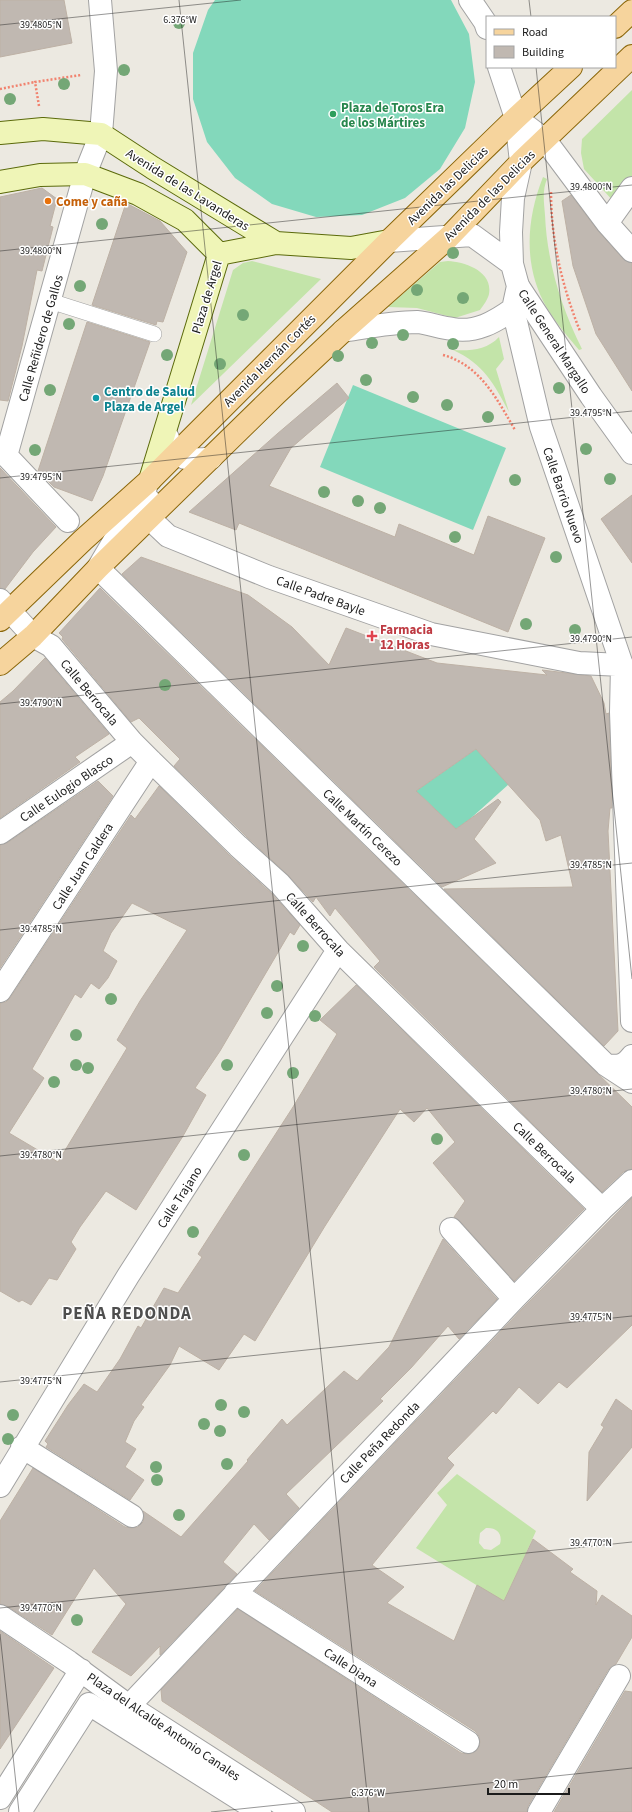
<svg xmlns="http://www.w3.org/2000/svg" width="632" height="1812" font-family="'Source Sans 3',sans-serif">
<rect width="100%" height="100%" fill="#ece9e1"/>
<!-- grass -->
<path fill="#c3e4a9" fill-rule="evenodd" d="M632,90V177L614,202L584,169L581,153L582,139Z
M543,177L547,179C542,191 544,202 545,215C547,262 561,307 582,349L579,350C568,337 556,323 547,308C523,267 526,220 543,177Z
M252,261L321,279L191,405L233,270L243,263Z
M448,261C465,262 493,271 489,294C488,299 483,306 480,310L455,318L417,308L388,307L440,262Z
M499,337L504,359L496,369L509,412C494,384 484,364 453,350C470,351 487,350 499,337Z
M457,1474L536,1531L504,1602L416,1548L447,1505L437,1493ZM486,1528C496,1527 503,1533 500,1544L491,1550L484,1549L479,1543L480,1533Z"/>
<!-- pitch -->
<path fill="#83d8bb" d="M215,0H451L469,34L475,82L465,128L440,169L405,198L362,215L316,217L272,204L235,178L207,142L193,99V53L208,10Z
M353,385L506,448L473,530L320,467Z
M476,749L509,784L470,819L456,829L416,791Z"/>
<!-- building -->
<path fill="#c0b8b1" stroke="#bdb1a5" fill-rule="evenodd" d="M0,0H64L72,43L0,57Z
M42,188L57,199L50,226L53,227L42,271L37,270L22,346L8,401L0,400V197Z
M571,195L598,231L623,259L632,263V391L596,334L573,266L562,201Z
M126,203L160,221L187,252L163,322L157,321L156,325L92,305Z
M87,322L150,342L103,476L92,501L54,487L38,471Z
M337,383L349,398L291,448L269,486L395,537L399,524L474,555L488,516L545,538L508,632L239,523L236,530L189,512L277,434Z
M0,468L56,527L33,552L5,589L0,588Z
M632,495V563L601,519Z
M141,557L248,595L292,627L329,665L346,628L437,663L547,675L542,670L591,676L604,703L606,714L609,713L612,808H610L608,831L618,1031L604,1046L444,889L573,887L561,835L546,841L540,820L476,749L416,791L456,829L498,799L501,802L474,839L496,863L442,887L122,574Z
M100,588L632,1107V1169L623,1172L602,1192L374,967L380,961L335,908L330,916L316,897L313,902L288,875L247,837L174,766L180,759L139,718L131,722L62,639L63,637L59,633Z
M45,658L109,734L75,757L80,762L0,818V702L13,691Z
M98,781L113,796L0,968V845L7,843Z
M159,786L229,855L271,893L300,925L294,935L290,932L220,1051L195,1088L206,1095L183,1136L136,1210L106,1191L80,1227L71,1242L76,1249L57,1280L49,1278L31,1305L22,1300L19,1302L0,1291V1003L6,1002L10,998L131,815L135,819ZM132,903L187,930L140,1001L117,1040L127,1048L58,1162L9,1133L44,1078L32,1069L75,994L81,998L91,983L99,989L108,978L117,961L103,951L111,933Z
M356,985L584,1209L514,1281L460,1221L454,1217L465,1201L433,1163L455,1142L427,1108L414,1122L400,1109L325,1226L255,1341L244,1334L219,1370L179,1346L170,1365L141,1405L144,1407L134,1421L125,1442L136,1449L125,1467L144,1480L130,1500L46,1447L48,1444L45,1441L68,1405L84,1384L97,1392L120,1359L138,1326L141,1328L164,1288L178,1293L202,1257L198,1254L293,1107L337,1034L320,1020Z
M632,1198V1325L567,1388L559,1382L538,1404L519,1387L496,1414L493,1411L447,1458L454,1465L372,1565L404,1587L387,1603L454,1641L477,1585L504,1601L533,1539L573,1569L570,1572L597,1591L596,1605L602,1595L632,1616V1637L616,1664L608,1670L528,1806L527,1812H332L162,1701L161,1690L238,1609L461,1753L468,1754L473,1753L478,1749L480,1742L479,1736L475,1731L255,1591L523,1308Z
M443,1239L497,1299L459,1339L448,1326L411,1368L380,1399L383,1401L286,1494L299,1508L269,1540L254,1524L223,1562L237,1574L160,1655V1646L131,1676L92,1652L126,1604L94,1568L52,1635L7,1606L0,1604V1521L33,1468L125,1527L132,1528L138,1527L143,1522L144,1517L143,1511L181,1537L248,1461L247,1460L282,1419L287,1425L344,1371L357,1381L389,1347Z
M616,1399L632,1411V1447L587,1501L589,1452L604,1427L601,1425Z
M0,1631L54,1668L0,1749Z
M625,1691L632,1692V1812H554Z"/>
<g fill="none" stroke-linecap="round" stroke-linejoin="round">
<defs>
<path id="service" d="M50,301L154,334"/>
<path id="pedestrian" d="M20,1812L89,1704L260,1812"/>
<path id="minor" d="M470,0L485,22L487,28
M499,67L516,118L521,162
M516,118L545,140L607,223L632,251
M607,223L632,188
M518,286L591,396L632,453
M168,438C174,461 192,461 211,458
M0,449L68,521
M6,456L85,174L101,134L106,71L100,0
M146,487L98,568L606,1065L632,1082
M149,500V518L168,536L269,577L431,634L579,663L622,665
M0,600L33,636L51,646L132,742L151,761L238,846L280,884L338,950L602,1209
M622,665L621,712L632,1021
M0,833L132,742
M0,991L151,761
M606,1065C619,1067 624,1066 632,1056
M451,1229L514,1299
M22,1447L132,1516
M0,1486L128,1276L338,950
M235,1593L468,1742
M0,1616L69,1662L129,1706L294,1812
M129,1706L514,1299L602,1209L632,1181
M0,1798L81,1670
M539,1812L619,1676"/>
<path id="tertiary" d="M521,162L513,198L511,232L512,264L518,286L513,309L541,427L622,665
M389,241L472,235L512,264
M343,331C368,327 392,322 417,322C429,323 441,328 453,329C476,333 495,322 513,309"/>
<path id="secondary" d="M0,133L43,129L101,134L153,168L276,243
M0,182L40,175L85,174L138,194L185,220L219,254
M219,254L276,243L351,248L389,241
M150,480L219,254"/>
<path id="primary" d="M615,27L632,11
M0,620L83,540L150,480L389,241L516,118L571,67
M0,664L33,636L98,568L276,394L343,331L449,237L521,162L632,56"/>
</defs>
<!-- service casing -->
<use href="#service" stroke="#a2a2a2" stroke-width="16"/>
<!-- pedestrian casing -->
<use href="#pedestrian" stroke="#a2a2a2" stroke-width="24"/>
<!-- minor casing -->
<use href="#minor" stroke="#a2a2a2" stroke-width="24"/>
<!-- tertiary casing -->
<use href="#tertiary" stroke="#a2a2a2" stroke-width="24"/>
<!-- secondary casing -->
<use href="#secondary" stroke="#5b6a0b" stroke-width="24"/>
<!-- primary casing -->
<use href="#primary" stroke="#8a6609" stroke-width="24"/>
<!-- path -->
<path stroke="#f1826e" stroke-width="2.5" stroke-dasharray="2 2" stroke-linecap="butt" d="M0,89L35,82
M39,106L35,82L81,75
M551,192C551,240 562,286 580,331
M443,355C480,365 497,399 515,430"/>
<!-- service -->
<use href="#service" stroke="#fff" stroke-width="15"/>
<!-- pedestrian -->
<use href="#pedestrian" stroke="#fff" stroke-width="22"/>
<!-- minor -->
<use href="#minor" stroke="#fff" stroke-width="22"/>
<!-- tertiary -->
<use href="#tertiary" stroke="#fff" stroke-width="22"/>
<!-- secondary -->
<use href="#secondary" stroke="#eff5b7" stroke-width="22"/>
<!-- primary -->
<use href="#primary" stroke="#f6d49d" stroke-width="22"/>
</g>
<!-- trees -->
<g fill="#74a776">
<circle cx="179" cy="23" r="6"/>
<circle cx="124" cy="70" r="6"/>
<circle cx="64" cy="84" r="6"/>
<circle cx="10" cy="99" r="6"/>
<circle cx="102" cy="224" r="6"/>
<circle cx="453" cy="253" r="6"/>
<circle cx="80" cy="286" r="6"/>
<circle cx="417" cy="290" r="6"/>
<circle cx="463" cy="298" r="6"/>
<circle cx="243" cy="315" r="6"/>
<circle cx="69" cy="324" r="6"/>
<circle cx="403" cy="335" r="6"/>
<circle cx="372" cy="343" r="6"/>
<circle cx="453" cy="344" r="6"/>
<circle cx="167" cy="355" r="6"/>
<circle cx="338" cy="356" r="6"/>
<circle cx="220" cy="364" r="6"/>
<circle cx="366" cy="380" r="6"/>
<circle cx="559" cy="388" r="6"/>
<circle cx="50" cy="390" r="6"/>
<circle cx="413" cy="397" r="6"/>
<circle cx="447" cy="405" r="6"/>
<circle cx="488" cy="417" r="6"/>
<circle cx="586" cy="449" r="6"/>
<circle cx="35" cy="450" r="6"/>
<circle cx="610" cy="479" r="6"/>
<circle cx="515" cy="480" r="6"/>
<circle cx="324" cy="492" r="6"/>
<circle cx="358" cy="501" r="6"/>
<circle cx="380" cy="508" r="6"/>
<circle cx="455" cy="537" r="6"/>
<circle cx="556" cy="557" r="6"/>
<circle cx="526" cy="624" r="6"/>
<circle cx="575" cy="630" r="6"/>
<circle cx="165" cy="685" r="6"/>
<circle cx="303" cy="946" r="6"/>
<circle cx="277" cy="986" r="6"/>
<circle cx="111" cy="999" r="6"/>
<circle cx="267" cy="1013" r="6"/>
<circle cx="315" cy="1016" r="6"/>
<circle cx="76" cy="1035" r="6"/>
<circle cx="76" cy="1065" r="6"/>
<circle cx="227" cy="1065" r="6"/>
<circle cx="88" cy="1068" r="6"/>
<circle cx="293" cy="1073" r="6"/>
<circle cx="54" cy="1082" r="6"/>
<circle cx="437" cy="1139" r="6"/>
<circle cx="244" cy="1155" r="6"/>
<circle cx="193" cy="1232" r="6"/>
<circle cx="221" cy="1405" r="6"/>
<circle cx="244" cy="1412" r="6"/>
<circle cx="13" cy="1415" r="6"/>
<circle cx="204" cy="1424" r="6"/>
<circle cx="220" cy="1431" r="6"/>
<circle cx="8" cy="1439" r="6"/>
<circle cx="227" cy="1464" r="6"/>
<circle cx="156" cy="1467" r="6"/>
<circle cx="157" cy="1480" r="6"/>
<circle cx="179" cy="1515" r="6"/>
<circle cx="77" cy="1620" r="6"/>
</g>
<!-- ticks -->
<path fill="none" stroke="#1b1b1b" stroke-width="1" stroke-opacity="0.45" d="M179,0L369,1812M529,0L531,17M0,25L241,0M536,67L632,979M0,251L632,185M0,478L632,411M0,704L632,637M0,930L632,863M0,1156L632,1089M0,1382L632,1316M0,1608L632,1542M0,1634L19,1812M211,1812L632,1768"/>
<!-- markers -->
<circle fill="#2e9e5b" stroke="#fff" stroke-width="1.5" cx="333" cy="114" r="4"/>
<circle fill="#e8710a" stroke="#fff" stroke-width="1.5" cx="48" cy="201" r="4"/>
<circle fill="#0f9aa8" stroke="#fff" stroke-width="1.5" cx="96" cy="398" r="4"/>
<path fill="#e0444e" stroke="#fff" stroke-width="1.5" d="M370 630h4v4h4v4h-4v4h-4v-4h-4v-4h4z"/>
<g text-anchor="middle" stroke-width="3" stroke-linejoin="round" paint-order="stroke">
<!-- leisure labels -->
<g font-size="13" font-weight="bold" fill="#27864d" stroke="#fff" text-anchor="start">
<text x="341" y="112">Plaza de Toros Era<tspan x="341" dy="15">de los Mártires</tspan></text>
</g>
<!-- street labels -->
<g font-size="13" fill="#1b1b1b" stroke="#fff">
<text transform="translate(447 185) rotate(-44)" y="5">Avenida las Delicias</text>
<text transform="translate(188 189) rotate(32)" y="5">Avenida de las Lavanderas</text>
<text transform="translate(489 195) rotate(-45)" y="5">Avenida de las Delicias</text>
<text transform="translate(206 297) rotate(-73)" y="5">Plaza de Argel</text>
<text transform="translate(40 338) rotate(-74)" y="5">Calle Reñidero de Gallos</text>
<text transform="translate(555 341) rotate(57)" y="5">Calle General Margallo</text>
<text transform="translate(269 360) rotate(-45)" y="5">Avenida Hernán Cortés</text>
<text transform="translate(564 495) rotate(71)" y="5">Calle Barrio Nuevo</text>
<text transform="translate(321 595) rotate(20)" y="5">Calle Padre Bayle</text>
<text transform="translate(90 692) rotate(50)" y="5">Calle Berrocala</text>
<text transform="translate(66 788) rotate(-34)" y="5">Calle Eulogio Blasco</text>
<text transform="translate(363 827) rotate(44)" y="5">Calle Martín Cerezo</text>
<text transform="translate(82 866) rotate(-57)" y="5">Calle Juan Caldera</text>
<text transform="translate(316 924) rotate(48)" y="5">Calle Berrocala</text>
<text transform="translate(545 1152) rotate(44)" y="5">Calle Berrocala</text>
<text transform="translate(179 1197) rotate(-57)" y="5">Calle Trajano</text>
<text transform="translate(379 1442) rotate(-46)" y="5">Calle Peña Redonda</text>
<text transform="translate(351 1667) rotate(33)" y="5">Calle Diana</text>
<text transform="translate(164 1726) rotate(34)" y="5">Plaza del Alcalde Antonio Canales</text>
</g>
<!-- food labels -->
<g font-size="13" font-weight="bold" fill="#c56008" stroke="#fff" text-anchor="start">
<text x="56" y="206">Come y caña</text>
</g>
<!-- culture labels -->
<g font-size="13" font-weight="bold" fill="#0d838f" stroke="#fff" text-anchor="start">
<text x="104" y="396">Centro de Salud<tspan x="104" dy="15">Plaza de Argel</tspan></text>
</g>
<!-- health labels -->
<g font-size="13" font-weight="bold" fill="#be3a42" stroke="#fff" text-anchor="start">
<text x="380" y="634">Farmacia<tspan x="380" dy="15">12 Horas</tspan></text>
</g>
<!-- district labels -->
<g font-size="17" font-weight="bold" letter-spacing="1" fill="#4e4e4e" stroke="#fff">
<text x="127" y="1319">PEÑA REDONDA</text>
</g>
</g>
<g font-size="10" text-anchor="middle" fill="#1b1b1b" stroke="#fff" stroke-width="3" stroke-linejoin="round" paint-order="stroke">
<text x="180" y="23">6.376°W</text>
<text x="41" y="28">39.4805°N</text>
<text x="591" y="190">39.4800°N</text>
<text x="41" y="254">39.4800°N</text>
<text x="591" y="416">39.4795°N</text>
<text x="41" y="480">39.4795°N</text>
<text x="591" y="642">39.4790°N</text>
<text x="41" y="706">39.4790°N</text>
<text x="591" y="868">39.4785°N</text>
<text x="41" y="932">39.4785°N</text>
<text x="591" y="1094">39.4780°N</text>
<text x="41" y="1158">39.4780°N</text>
<text x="591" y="1320">39.4775°N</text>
<text x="41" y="1384">39.4775°N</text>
<text x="591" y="1546">39.4770°N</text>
<text x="41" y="1611">39.4770°N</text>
<text x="368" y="1796">6.376°W</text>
</g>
<!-- legend -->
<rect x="486" y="16" width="130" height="52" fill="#ffffff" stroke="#a4a4a4"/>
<rect x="494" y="29" width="20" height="6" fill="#f6d49d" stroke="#a4a4a4"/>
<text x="522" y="36" font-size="12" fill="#1b1b1b">Road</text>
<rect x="494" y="46" width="20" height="12" fill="#c0b8b1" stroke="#a4a4a4"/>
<text x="522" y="56" font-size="12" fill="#1b1b1b">Building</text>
<!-- scale -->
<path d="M488 1788v6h81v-6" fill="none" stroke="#1b1b1b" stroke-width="2"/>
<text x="494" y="1788" font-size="12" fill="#1b1b1b" stroke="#ffffff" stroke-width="3" paint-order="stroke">20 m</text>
</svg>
